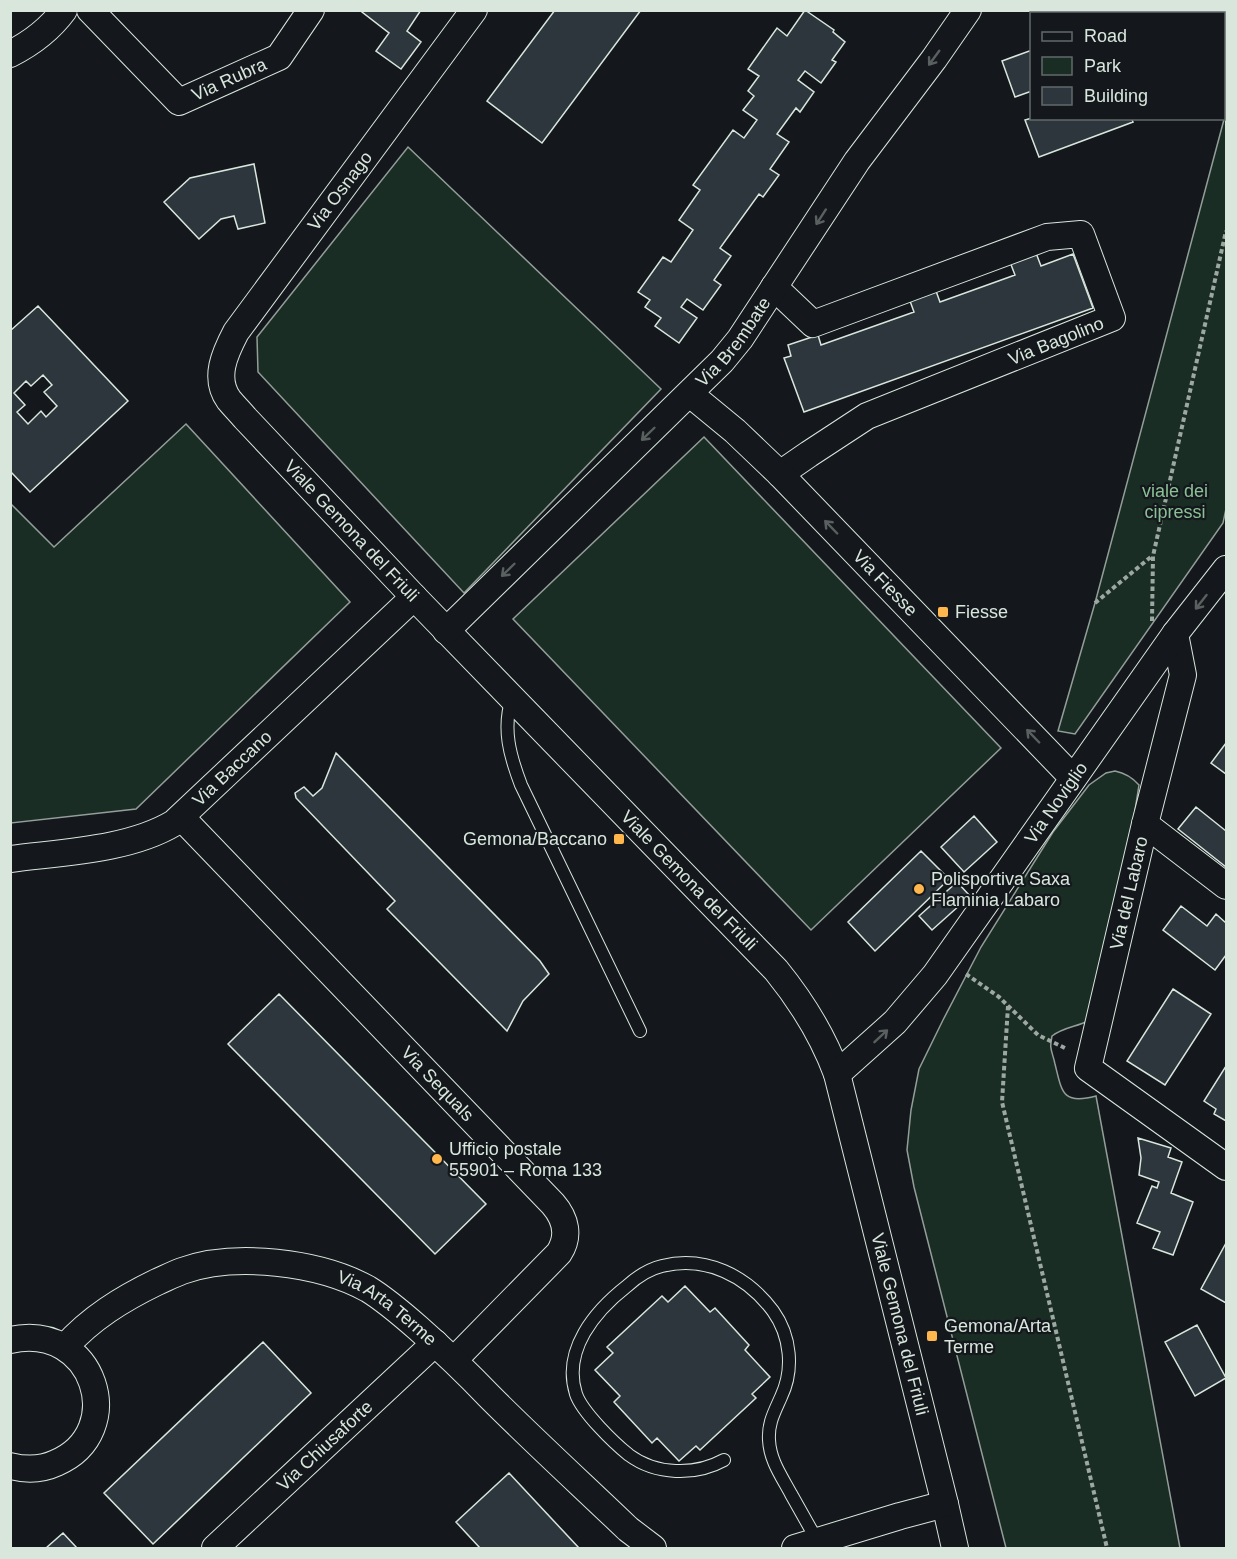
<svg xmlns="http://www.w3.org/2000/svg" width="1237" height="1559" font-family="Arial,sans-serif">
<rect width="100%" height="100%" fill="#14181c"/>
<!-- green -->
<path fill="#1a2d24" stroke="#939e99" stroke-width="1.5" d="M1226,112V509L1223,523L1075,734L1058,731L1095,603Z
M408,147L661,389L464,593L258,372L257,337Z
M186,424L350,602L136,809L11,823V504L54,547Z
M704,437L1001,748L811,930L513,619Z
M1115,771C1125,773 1132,777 1139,785L1132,829L1088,1021C1076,1027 1064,1027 1052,1036C1049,1050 1052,1050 1055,1064C1062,1092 1062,1105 1096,1096L1180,1548H1006L914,1187L907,1150L911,1110L919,1069L943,1020L981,947L1053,832L1089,785L1106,773Z"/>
<!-- building -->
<path fill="#2c363c" stroke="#d8e6dc" stroke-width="1.5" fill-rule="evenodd" d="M363,10H421L407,31L421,42L401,69L376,51L389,33L362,12Z
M555,10H641L542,143L487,101Z
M805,10L834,30L833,32L845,42L832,60L836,62L821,83L805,71L798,80L814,92L800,112L796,108L777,134L789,142L770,169L779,175L763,197L759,194L720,248L731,256L714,280L721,285L703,310L687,299L681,307L697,318L679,343L655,326L661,318L645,307L650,300L638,292L663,257L671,262L693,230L679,220L700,190L693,185L733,130L744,138L757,120L743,110L754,96L748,91L759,76L748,69L777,28L787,36Z
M1032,50V91L1015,97L1002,61Z
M1032,118H1131L1133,122L1039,157L1025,120Z
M254,164L265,223L238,229L234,216L221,219L199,239L164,202L190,178Z
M1036,253L1041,266L1073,254L1093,308L804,412L784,358L791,356L788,345L818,335L821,345L914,312L910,301L936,291L940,302L1015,275L1010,262Z
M38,306L128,401L30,492L10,471V331ZM43,375L52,385L44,392L57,406L46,417L41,411L28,424L17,412L25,405L14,393L26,381L31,386Z
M1226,743V774L1211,763Z
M336,753L540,961L549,974L523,1001L507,1031L387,909L395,901L296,798L295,793L304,787L313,796L322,788Z
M1196,807L1226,831V867L1178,829Z
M974,816L997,842L964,872L941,847Z
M921,851L949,879L875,951L848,922Z
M957,882L970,896L932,930L919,916Z
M1181,906L1207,926L1216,914L1226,923V955L1215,970L1163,930Z
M1173,989L1211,1014L1165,1085L1127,1061Z
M279,994L486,1204L435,1254L228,1044Z
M1226,1066V1121L1214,1114L1216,1109L1204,1101Z
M1138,1138L1171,1148L1168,1157L1182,1162L1171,1193L1193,1202L1173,1255L1153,1248L1160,1232L1137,1223L1152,1186L1157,1188L1159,1182L1139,1175L1141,1158Z
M1226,1243V1303L1201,1289Z
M685,1286L710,1312L715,1308L749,1345L745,1350L770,1377L752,1394L756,1398L700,1450L696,1446L679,1461L657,1438L652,1443L614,1402L620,1396L595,1370L613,1353L607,1347L662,1296L668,1302Z
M1197,1325L1226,1378L1195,1396L1165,1342Z
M263,1342L311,1393L153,1544L104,1493Z
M509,1473L579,1548H480L456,1522Z
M63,1533L77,1548H46Z"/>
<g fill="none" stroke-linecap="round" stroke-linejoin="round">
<defs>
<path id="lane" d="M512,698C502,729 510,756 521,785L640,1031
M724,1460C695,1476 656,1475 629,1455C614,1443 582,1412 576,1394C562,1350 595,1311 627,1286C637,1277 649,1269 662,1266C706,1255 747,1276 773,1311C791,1336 794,1370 781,1397C774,1413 768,1423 769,1440C770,1461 782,1477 791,1494C800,1510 809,1526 818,1542"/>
<g id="street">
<path id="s1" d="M90,10L179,102L279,57L311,10"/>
<path id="s2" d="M474,10L236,332C225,353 213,378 229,400C234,406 240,412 245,418L414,597L776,970C802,1002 823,1036 837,1074L945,1504L955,1548"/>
<path d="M10,54C32,43 50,29 64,10"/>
<path d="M774,287L813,324L1047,237L1081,234L1112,318L867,416L809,454L780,474"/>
<path id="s3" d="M690,394L735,431L780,474L1073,778"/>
<path id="s4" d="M446,631L722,361L740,339L857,161L934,59L968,10"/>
<path d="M1175,634L1183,675L1145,824L1088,1068L1226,1167"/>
<path id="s5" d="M181,817L553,1204C566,1219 570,1236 559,1253L454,1360"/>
<path d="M1145,824L1226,886"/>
<path id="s6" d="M10,859C63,852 129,850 174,823L414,597"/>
<path id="s7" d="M837,1074L895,1022L935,975L1175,634L1226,569"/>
<path d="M10,1340C95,1321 129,1432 56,1463C41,1470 26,1470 10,1466"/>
<path id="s8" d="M65,1347C91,1318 122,1299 157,1282C166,1278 174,1274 182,1271C235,1252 319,1262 368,1289C386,1300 402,1314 418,1328C443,1350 467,1373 490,1397C535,1442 582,1485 628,1529L653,1548"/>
<path id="s9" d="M215,1548L435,1343"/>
<path d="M795,1548L900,1516L945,1504"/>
</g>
</defs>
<!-- lane casing -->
<use href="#lane" stroke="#d8e6dc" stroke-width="14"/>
<!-- street casing -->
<use href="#street" stroke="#d8e6dc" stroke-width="28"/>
<!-- path -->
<path stroke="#9da8a2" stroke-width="4" stroke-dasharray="4.5 3" stroke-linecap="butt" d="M1095,603L1152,556
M1152,621L1153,556L1226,231
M966,974L999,997L1038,1035L1065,1048
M1008,1006L1002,1102L1107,1548"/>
<!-- lane -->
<use href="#lane" stroke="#14181c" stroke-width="12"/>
<!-- street -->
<use href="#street" stroke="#14181c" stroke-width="26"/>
</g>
<!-- one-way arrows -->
<defs><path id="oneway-shaft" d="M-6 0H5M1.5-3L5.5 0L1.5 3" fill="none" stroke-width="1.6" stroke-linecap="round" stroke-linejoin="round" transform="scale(1.5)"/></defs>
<g stroke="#59605f">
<use href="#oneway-shaft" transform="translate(934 58) rotate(126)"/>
<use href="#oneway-shaft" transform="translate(821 217) rotate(123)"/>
<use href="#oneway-shaft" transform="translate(648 434) rotate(136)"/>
<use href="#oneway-shaft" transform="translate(831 527) rotate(-134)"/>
<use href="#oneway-shaft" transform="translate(508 570) rotate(136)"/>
<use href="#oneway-shaft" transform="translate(1201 602) rotate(128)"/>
<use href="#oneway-shaft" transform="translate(1033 736) rotate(-134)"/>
<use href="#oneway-shaft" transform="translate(881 1036) rotate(-43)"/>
</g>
<!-- markers -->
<g fill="#ffb74d" stroke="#14181c" stroke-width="2">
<rect x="937" y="606" width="12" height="12" rx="3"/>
<rect x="613" y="833" width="12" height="12" rx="3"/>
<circle cx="919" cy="889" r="6"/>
<circle cx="437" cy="1159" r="6"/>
<rect x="926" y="1330" width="12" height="12" rx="3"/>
</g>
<g text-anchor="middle" stroke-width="4.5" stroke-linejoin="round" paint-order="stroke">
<!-- street labels -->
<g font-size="18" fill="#d8e6dc" stroke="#14181c">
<text dy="6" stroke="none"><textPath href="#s1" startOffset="183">Via Rubra</textPath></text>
<text transform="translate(340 191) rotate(-53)" y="6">Via Osnago</text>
<text dy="6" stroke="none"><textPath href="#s4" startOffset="408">Via Brembate</textPath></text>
<text transform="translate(1056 341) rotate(-22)" y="6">Via Bagolino</text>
<text dy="6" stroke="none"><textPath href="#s2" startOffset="652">Viale Gemona del Friuli</textPath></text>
<text dy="6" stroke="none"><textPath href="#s3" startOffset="272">Via Fiesse</textPath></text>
<text dy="6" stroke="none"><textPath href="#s6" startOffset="249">Via Baccano</textPath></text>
<text dy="6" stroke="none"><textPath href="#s7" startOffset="350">Via Noviglio</textPath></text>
<text dy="6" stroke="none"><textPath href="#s2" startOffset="1138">Viale Gemona del Friuli</textPath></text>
<text transform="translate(1129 893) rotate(-77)" y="6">Via del Labaro</text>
<text dy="6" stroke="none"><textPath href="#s5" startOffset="370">Via Sequals</textPath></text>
<text dy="6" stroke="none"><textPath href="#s8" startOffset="358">Via Arta Terme</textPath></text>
<text dy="6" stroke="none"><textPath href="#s2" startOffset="1642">Viale Gemona del Friuli</textPath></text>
<text dy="6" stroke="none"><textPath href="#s9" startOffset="150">Via Chiusaforte</textPath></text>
</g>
<!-- park labels -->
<g font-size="18" fill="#8ac095" stroke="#14181c">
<text x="1175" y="497">viale dei<tspan x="1175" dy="21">cipressi</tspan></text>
</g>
<!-- poi labels -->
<g font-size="18" fill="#d8e6dc" stroke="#14181c" text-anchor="start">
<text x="955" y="618">Fiesse</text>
<text x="607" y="845" text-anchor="end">Gemona/Baccano</text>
<text x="931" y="885">Polisportiva Saxa<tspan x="931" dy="21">Flaminia Labaro</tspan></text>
<text x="449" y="1155">Ufficio postale<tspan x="449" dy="21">55901 – Roma 133</tspan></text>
<text x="944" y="1332">Gemona/Arta<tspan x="944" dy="21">Terme</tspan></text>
</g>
</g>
<!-- border -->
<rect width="1237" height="1559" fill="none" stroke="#d8e6dc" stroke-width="24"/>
<!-- legend -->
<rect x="1030" y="12" width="195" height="108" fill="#14181c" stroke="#626a69" stroke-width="1.5"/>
<rect x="1042" y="32" width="30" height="9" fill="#14181c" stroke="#626a69" stroke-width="1.5"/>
<text x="1084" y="42" font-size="18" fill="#d8e6dc">Road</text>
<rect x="1042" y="57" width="30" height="18" fill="#1a2d24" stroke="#626a69" stroke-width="1.5"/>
<text x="1084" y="72" font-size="18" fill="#d8e6dc">Park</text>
<rect x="1042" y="87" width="30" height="18" fill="#2c363c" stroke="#626a69" stroke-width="1.5"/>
<text x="1084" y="102" font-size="18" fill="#d8e6dc">Building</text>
</svg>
